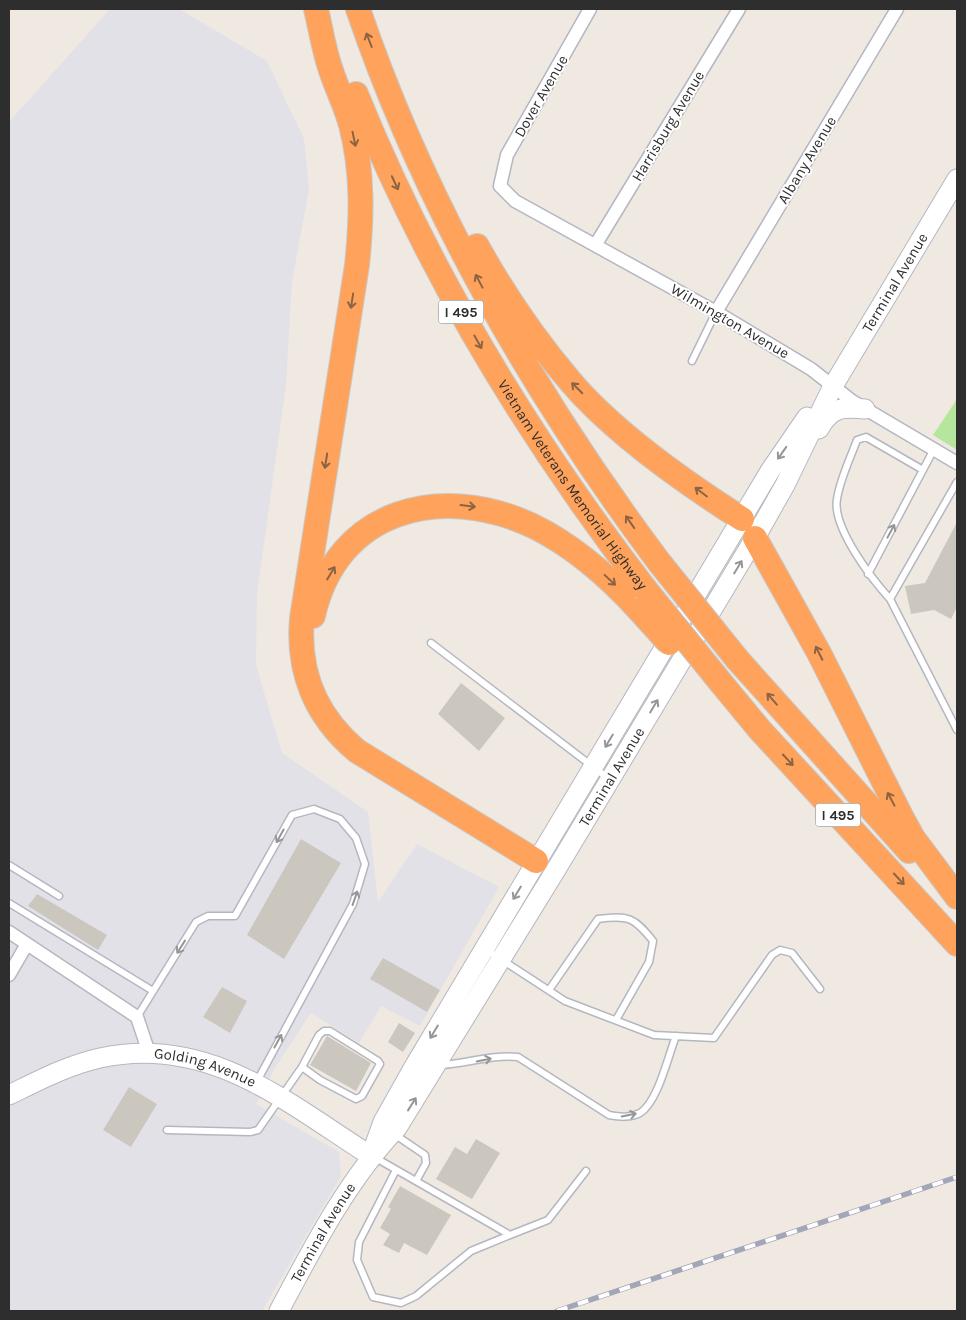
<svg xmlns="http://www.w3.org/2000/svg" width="966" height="1320" font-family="Karla,sans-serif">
<rect width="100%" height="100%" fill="#efe9e1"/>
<!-- industrial -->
<path fill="#e3e1e8" d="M110,9H179L267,61L304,139L309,189L292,282L286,385L257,593L256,665L282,753L368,812L378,902L417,844L499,887L420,1026L381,1006L359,1043L311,1013L275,1068L256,1104L339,1152L341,1176L262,1311H9V122Z"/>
<!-- green -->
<path fill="#b6e59e" d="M957,399V450L933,435Z"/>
<!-- building -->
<path fill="#cbc7bf" d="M957,522V607L951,619L934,610L911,614L905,586L925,583Z
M461,683L505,718L479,751L438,714Z
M301,839L341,863L284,959L247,935Z
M37,894L107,935L98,950L28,906Z
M383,958L440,990L427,1012L370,979Z
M222,987L247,1001L230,1033L203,1017Z
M399,1023L415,1033L403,1052L388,1042Z
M327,1036L371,1063L356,1091L310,1065Z
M129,1087L157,1104L131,1147L103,1130Z
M476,1139L500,1153L472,1199L436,1179L455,1147L467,1154Z
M400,1186L451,1215L427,1255L404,1243L399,1253L383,1245L390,1234L380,1228L391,1209L388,1207Z"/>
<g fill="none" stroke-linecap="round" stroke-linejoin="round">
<defs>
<path id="lane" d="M692,361L716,312
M957,482L890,599L957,730
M868,574L934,449
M890,599C871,578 832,527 837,499C840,479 850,459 857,440L866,437L923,470
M431,643L609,779
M9,865L59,896
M9,903L153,991
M485,949L565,1001L654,1035L714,1038L772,955L780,950L792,953L820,989
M549,990L598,919C628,915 634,917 653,941L649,962L616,1020
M137,1017L196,922L208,916H235L292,815L314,809L340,819L356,838L365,864L353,904L256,1083
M440,1065C466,1064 492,1054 518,1057L609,1115C620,1117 630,1118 640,1113C658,1102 668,1056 676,1036
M167,1130L250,1132L258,1130L302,1067L319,1035L324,1031H330L378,1061L380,1064L362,1096L356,1099L320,1080L302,1067
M394,1134L425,1155L426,1163L416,1181
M374,1157L510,1235L548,1220L586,1171
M396,1170L359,1242L357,1260L373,1297L401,1303L416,1296L471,1251L510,1235"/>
<path id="street" d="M590,9L507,155L500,186L515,201L716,312L811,369L852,401L957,463
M596,244L739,9
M716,312L897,9
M9,932L137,1017L149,1053
M9,975L27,944"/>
<g id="secondary">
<path d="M819,429C831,407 842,407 865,409"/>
<path id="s1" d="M9,1095C38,1081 68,1065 100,1058C208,1034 286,1102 371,1156"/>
<path d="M374,1147L383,1122L415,1065L770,471L807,417"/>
<path id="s2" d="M279,1311C312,1249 348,1179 397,1128L557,868L755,538L785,485L833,386L957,179"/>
</g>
<g id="highway">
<path d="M316,9C320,26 323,44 328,61C334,83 345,103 351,125C363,171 362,218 357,265L302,618C297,672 316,717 357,751L536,861"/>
<path d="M358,9C425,206 534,395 659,562"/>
<path id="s3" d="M356,94C428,272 528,437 645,589"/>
<path d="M477,246C503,293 535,340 570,381C614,433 684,482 742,519"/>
<path d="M755,538L819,653L902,818L913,838L957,897"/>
<path d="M313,616C337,508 442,483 533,526C574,546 610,578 640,611"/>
<path d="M737,659L909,851"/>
<path d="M722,684L760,730L957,944"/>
</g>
</defs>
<!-- lane casing -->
<use href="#lane" stroke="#b4b7c1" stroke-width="9"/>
<!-- street casing -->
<use href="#street" stroke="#b4b7c1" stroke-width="15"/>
<!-- secondary casing -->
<use href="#secondary" stroke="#b4b7c1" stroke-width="21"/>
<!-- highway casing -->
<use href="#highway" stroke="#c9c9c9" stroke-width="26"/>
<!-- lane -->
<use href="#lane" stroke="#fff" stroke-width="6"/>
<!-- street -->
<use href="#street" stroke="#fff" stroke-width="12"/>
<!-- secondary -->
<use href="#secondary" stroke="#fff" stroke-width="19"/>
<!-- highway -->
<use href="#highway" stroke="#ffa35c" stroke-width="24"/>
<defs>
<path id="rail" d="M557,1311L957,1177"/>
</defs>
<!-- rail casing -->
<use href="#rail" stroke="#a3a6b8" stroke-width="5.5"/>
<!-- rail -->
<use href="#rail" stroke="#fff" stroke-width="4" stroke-dasharray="11" stroke-linecap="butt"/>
<defs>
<path id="highway-bridge" d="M659,562L737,659
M645,589L722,684
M640,611L669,643"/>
</defs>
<!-- highway-bridge casing -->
<use href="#highway-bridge" stroke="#c9c9c9" stroke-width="26" stroke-linecap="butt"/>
<!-- highway-bridge -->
<use href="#highway-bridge" stroke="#ffa35c" stroke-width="24"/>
</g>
<!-- one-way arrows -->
<defs><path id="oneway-shaft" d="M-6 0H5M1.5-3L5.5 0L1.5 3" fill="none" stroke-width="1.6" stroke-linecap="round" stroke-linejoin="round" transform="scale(1.25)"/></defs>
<g stroke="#8c6343">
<use href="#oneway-shaft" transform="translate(369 40) rotate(-111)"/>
<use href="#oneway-shaft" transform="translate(354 139) rotate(78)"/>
<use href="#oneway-shaft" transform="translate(395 183) rotate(65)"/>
<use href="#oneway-shaft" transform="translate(479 281) rotate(-118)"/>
<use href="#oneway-shaft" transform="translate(352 301) rotate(99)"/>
<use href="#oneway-shaft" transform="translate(478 342) rotate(61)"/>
<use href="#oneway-shaft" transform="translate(577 388) rotate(-135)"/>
<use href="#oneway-shaft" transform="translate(326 461) rotate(99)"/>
<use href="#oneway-shaft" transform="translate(701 492) rotate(-143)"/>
<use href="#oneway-shaft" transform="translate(468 506) rotate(7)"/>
<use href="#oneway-shaft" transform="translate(630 522) rotate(-125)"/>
<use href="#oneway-shaft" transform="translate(331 573) rotate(-59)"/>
<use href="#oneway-shaft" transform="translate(610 580) rotate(43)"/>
<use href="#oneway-shaft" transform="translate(819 653) rotate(-117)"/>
<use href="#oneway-shaft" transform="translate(772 699) rotate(-131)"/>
<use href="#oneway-shaft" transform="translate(788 760) rotate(47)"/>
<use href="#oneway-shaft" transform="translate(891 799) rotate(-118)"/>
<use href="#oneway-shaft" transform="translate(899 879) rotate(47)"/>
</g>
<g stroke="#969696">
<use href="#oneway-shaft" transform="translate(782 453) rotate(125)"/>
<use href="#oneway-shaft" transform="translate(891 531) rotate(-62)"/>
<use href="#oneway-shaft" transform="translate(738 567) rotate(-59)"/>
<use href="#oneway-shaft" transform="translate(654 706) rotate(-59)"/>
<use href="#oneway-shaft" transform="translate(609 741) rotate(121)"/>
<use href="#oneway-shaft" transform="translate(280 836) rotate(119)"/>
<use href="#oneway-shaft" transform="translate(517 893) rotate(121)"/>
<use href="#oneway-shaft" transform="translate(355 898) rotate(-71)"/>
<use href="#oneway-shaft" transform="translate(181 947) rotate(122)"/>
<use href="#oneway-shaft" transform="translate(434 1032) rotate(121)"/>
<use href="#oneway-shaft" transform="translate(278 1041) rotate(-61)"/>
<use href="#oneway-shaft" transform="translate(484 1060) rotate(-11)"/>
<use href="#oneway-shaft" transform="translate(412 1104) rotate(-58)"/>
<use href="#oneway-shaft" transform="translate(629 1115) rotate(-11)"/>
</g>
<g text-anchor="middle" stroke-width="4" stroke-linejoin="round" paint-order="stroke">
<!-- shield labels -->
<g fill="#fff" stroke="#6d6d6d" stroke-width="1">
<rect x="438.5" y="300.5" width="45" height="23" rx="4"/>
<rect x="815.5" y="803.5" width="45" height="23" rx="4"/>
</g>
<g font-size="14" font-weight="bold" fill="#2e2e2e">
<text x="461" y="317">I 495</text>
<text x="838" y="820">I 495</text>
</g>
<!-- street labels -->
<g font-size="15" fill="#2e2e2e" stroke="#fff">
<text transform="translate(541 96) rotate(-60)" y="5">Dover Avenue</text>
<text transform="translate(668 126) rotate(-59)" y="5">Harrisburg Avenue</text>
<text transform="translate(807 160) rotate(-59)" y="5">Albany Avenue</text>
<text dy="5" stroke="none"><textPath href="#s2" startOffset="1200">Terminal Avenue</textPath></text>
<text transform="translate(730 321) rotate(30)" y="5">Wilmington Avenue</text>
<text dy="5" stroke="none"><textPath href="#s3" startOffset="448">Vietnam Veterans Memorial Highway</textPath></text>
<text dy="5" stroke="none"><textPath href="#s2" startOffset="630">Terminal Avenue</textPath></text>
<text dy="5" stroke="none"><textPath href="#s1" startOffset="206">Golding Avenue</textPath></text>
<text dy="5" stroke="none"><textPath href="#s2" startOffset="90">Terminal Avenue</textPath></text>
</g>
</g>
<!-- border -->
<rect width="966" height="1320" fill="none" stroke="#2e2e2e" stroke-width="20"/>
</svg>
